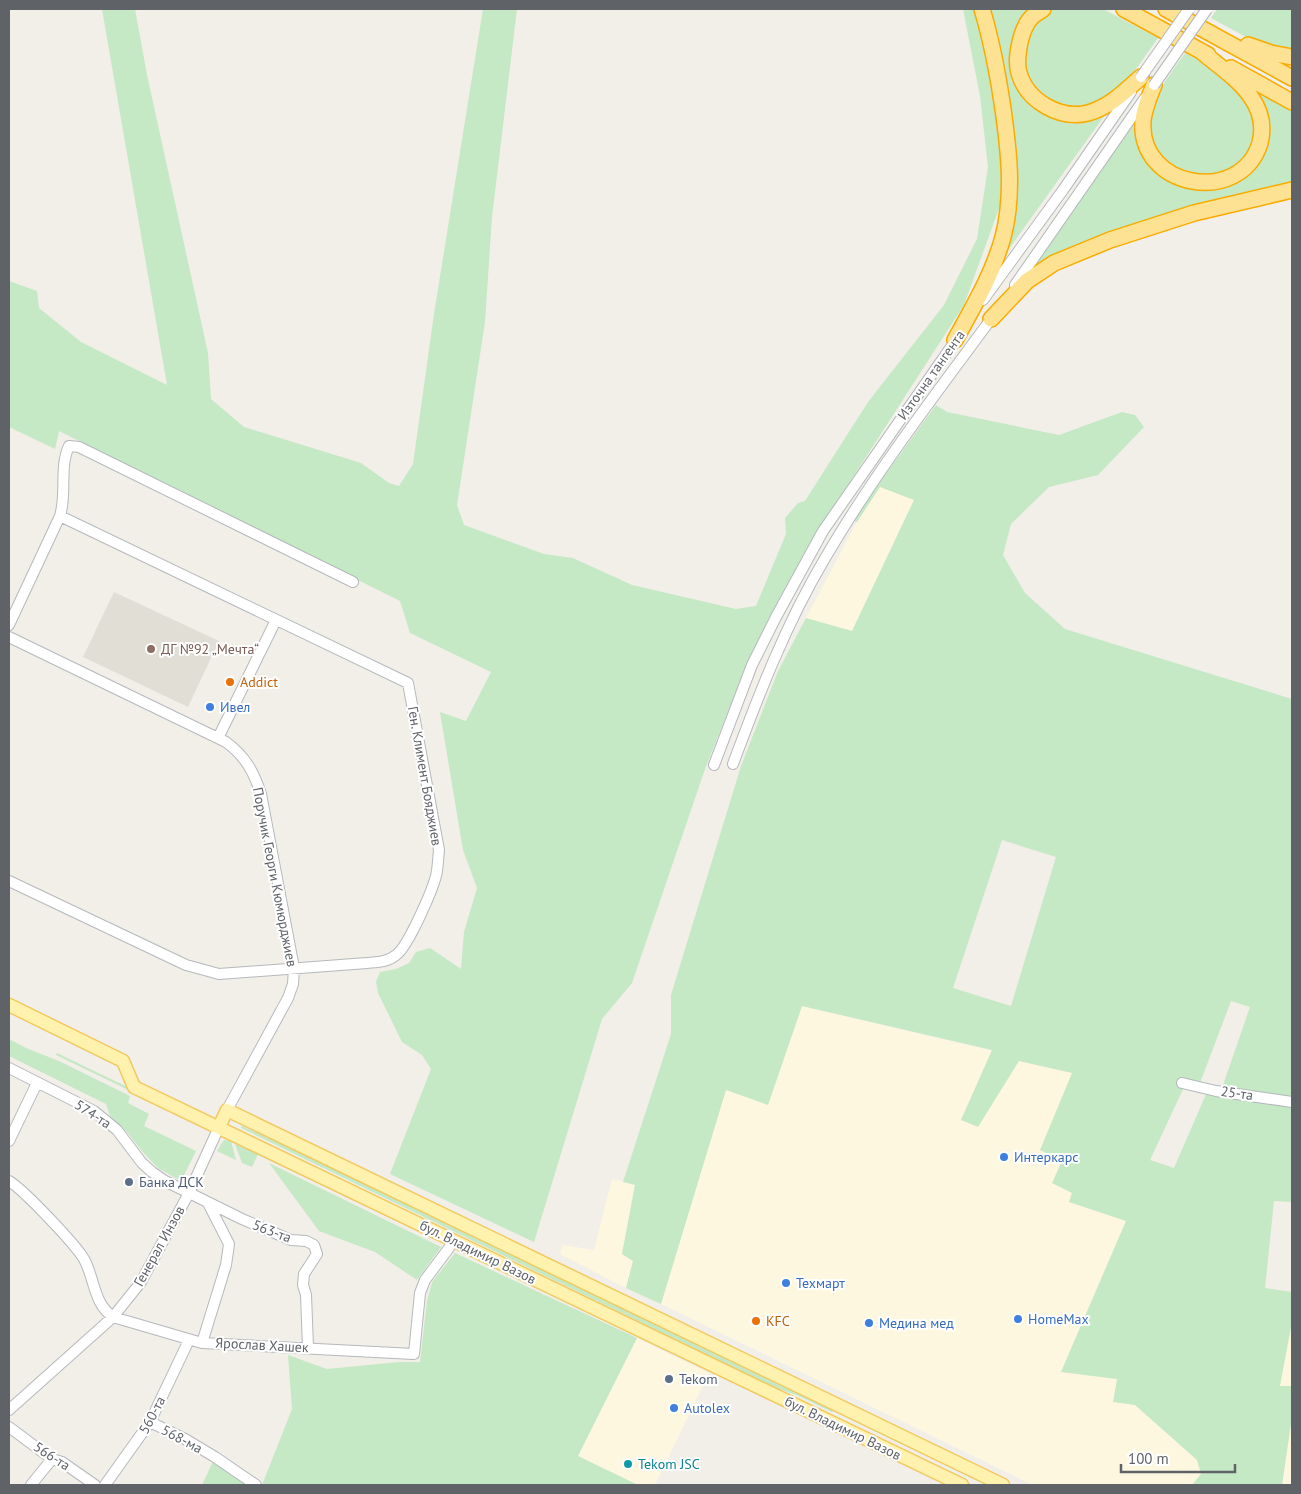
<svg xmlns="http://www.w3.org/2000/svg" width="1301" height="1494" font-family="'PT Sans',sans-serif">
<rect width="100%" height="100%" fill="#f1efe8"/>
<!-- commercial -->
<path fill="#fef7e0" d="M880,486L914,500L852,631L806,618L857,522Z
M802,1006L993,1051L961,1119L977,1126L1019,1061L1073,1073L1062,1161L1072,1193L1069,1202L1126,1221L1061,1372L1118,1379L1113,1402L1135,1405L1197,1460L1201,1474L1192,1485H1033L661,1304L726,1089L768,1105Z
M612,1179L635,1184L622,1254L633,1261L626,1288L560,1254L562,1245L594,1250Z
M1292,1322V1386H1279Z
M637,1338L709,1373L655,1485H638L578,1456Z
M1292,1417V1485H1282Z"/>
<!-- education -->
<path fill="#e1ded6" d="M114,592L219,641L188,707L83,657Z"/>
<!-- green -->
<path fill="#c5e8c5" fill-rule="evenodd" d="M102,9H135L147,75L208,353L211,399L244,427L361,463L389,483L399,486L413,464L434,314L483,9H517L492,217L485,322L457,505L464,525L544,554L573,558L632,585L736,609L756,606L786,534L785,518L798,503L805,501L868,402L944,305L977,239L988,167L980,96L963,9H978L997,93L1005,192L964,305L806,550L757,644L730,706L705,769L632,983L602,1019L534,1242L390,1174L431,1069L422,1055L402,1042L378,993L376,982L380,972L396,969L409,963L416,952L430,948L461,969L464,932L477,888L463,850L440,712L466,721L491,672L410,633L400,601L59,431L55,449L9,427V281L37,291L39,308L81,342L167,385Z
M989,9H1032C1025,16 1018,23 1014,33C1010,46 1008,62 1012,75C1018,99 1042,119 1067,122C1081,123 1092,119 1105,115L998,264L1006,239L1005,81L996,30Z
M1046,9H1103L1158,38L1126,83L1093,109L1048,104L1022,70L1025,32Z
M1217,9H1292V52L1257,43L1211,18Z
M1185,53L1226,75L1257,116L1259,138L1249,159L1232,172L1212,178L1172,171L1149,141L1150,107L1157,93Z
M1227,69L1292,105V186L1207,206L1024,278L1144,105L1138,127L1163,176L1198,189L1238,178L1266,137Z
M936,405L947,412L1059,435L1122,412L1135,415L1144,427L1098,475L1049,487L1011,524L1003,555L1025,593L1065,629L1292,699V1102L1222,1088L1250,1007L1231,1001L1200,1083L1184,1087L1150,1160L1174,1168L1207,1092L1292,1107V1202L1274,1201L1265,1288L1292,1292V1322L1280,1386H1292V1417L1282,1485H1192L1201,1474L1197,1460L1135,1405L1113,1402L1117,1379L1061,1372L1126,1221L1069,1202L1072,1193L1052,1183L1062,1161L1040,1150L1072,1073L1019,1061L978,1127L961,1120L992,1050L802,1006L768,1105L726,1090L661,1304L626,1288L633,1261L622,1254L635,1185L623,1182L671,1034V995L741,766L778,671L806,618L852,631L914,500L880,487L857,522L852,520ZM1002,840L1056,857L1011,1006L953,988Z
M9,1039L26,1048L59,1061L130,1096L128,1103L149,1114L144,1126L196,1151L183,1177L177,1179L158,1168L141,1150L128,1133L110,1116L106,1104L9,1056Z
M57,1053L150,1098L149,1100L56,1055Z
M242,1126L285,1146L310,1155L835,1409L832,1412L799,1396L776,1388L241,1128Z
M224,1140L231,1141L236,1160L217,1151Z
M235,1144L258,1154L252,1167L242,1163Z
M269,1163L441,1247L417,1280L375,1252L319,1231Z
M455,1253L637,1338L578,1456L638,1485H262L292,1409L288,1355L327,1369L399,1362H420L427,1301L432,1282Z
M215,1457L250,1485H202Z"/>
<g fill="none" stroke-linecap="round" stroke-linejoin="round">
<defs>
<path id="minor" d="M1015,285L1145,98
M983,300L1063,190L1131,92
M9,625L60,516C67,493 59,467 69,446L79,447L353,582
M9,637L226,742C245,756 254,772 261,794L294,968L293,984L288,998L227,1110
M218,738L276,620
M733,764C759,694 786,624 824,560C874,474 935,395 994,315
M714,765L752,665L776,617L823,531L958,337
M9,881L186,965L219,974L367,963C377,962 388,962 396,955C408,947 432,891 436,876C438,868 438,858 439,850L408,683L60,516
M9,1068L94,1111L117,1130L142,1163L152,1172L165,1181L242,1219L291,1240L306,1241L314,1245L317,1254L304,1274L303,1285L306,1295L308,1347
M1182,1083L1216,1091L1292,1102
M9,1141L37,1083
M9,1181C24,1190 75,1244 84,1259C95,1279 93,1303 113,1317L202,1343L414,1354L420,1293L425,1280L449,1248
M202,1343L226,1265L229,1244L208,1203
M9,1410L113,1317L141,1282L189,1193L219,1127
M150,1422L185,1439L215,1457L256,1485
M9,1427L52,1459L62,1462L95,1485
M31,1485L52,1459
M105,1485L150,1422L189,1340"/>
<path id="major" d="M9,1005L123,1061L134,1087L962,1485
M219,1127L227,1110L1003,1485"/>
<path id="highway" d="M1043,9C1039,12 1034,14 1031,18C1025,24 1022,34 1020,42C1018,52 1016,63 1019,73C1027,101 1060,120 1088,113C1110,107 1125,91 1141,77
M1124,9L1208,55
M1166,9L1292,78
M1248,45L1271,53L1292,57
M1231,68L1292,102
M1154,85C1149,97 1144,109 1143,121C1138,189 1241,206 1260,143C1264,127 1261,111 1251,97C1239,79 1217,65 1201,51
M991,319L1027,281L1054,263L1110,240L1194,213L1292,190
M955,340C973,307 993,274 1003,237C1014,195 1009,152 1003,109C998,75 992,42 982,9"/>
</defs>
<!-- minor casing -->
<use href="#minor" stroke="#b5b8bc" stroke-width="12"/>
<!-- major casing -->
<use href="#major" stroke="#f2c960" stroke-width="15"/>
<!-- highway casing -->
<use href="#highway" stroke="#f9ab00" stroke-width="18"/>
<!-- minor -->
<use href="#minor" stroke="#fff" stroke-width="10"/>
<!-- major -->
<use href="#major" stroke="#fff2af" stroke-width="12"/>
<!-- highway -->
<use href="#highway" stroke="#fde293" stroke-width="15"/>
<defs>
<path id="minor-bridge" d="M1141,77L1189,9
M1154,85L1207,9"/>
</defs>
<!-- minor-bridge casing -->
<use href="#minor-bridge" stroke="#b5b8bc" stroke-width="12" stroke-linecap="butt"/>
<!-- minor-bridge -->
<use href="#minor-bridge" stroke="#fff" stroke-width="10"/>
</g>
<!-- markers -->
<circle fill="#8d6e63" stroke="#fff" stroke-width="2" cx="151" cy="649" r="5"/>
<g fill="#e8710a" stroke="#fff" stroke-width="2">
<circle cx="230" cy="682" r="5"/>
<circle cx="756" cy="1321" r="5"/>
</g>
<g fill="#3f7fe0" stroke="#fff" stroke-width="2">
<circle cx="210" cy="707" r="5"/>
<circle cx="1004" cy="1157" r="5"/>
<circle cx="786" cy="1283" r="5"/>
<circle cx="1018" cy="1319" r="5"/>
<circle cx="869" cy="1323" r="5"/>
<circle cx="674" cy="1408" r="5"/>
</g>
<g fill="#5c6f8a" stroke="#fff" stroke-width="2">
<circle cx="129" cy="1182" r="5"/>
<circle cx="669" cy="1379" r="5"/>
</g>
<circle fill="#0f9aa8" stroke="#fff" stroke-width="2" cx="628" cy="1464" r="5"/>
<g text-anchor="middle" stroke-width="4" stroke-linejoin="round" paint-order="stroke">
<!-- street labels -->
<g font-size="14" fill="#5f6368" stroke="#fff">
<text transform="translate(931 375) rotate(-55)" y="5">Източна тангента</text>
<text transform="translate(425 776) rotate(80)" y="5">Ген. Климент Бояджиев</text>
<text transform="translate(275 877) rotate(79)" y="5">Поручик Георги Кюмюрджиев</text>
<text transform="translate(1237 1093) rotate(8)" y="5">25-та</text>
<text transform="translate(93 1114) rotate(33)" y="5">574-та</text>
<text transform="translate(272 1231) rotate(21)" y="5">563-та</text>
<text transform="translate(159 1246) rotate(-61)" y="5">Генерал Инзов</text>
<text transform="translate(478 1252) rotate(26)" y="5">бул. Владимир Вазов</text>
<text transform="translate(262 1345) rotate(3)" y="5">Ярослав Хашек</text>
<text transform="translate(152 1415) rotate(-62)" y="5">560-та</text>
<text transform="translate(843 1428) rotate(26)" y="5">бул. Владимир Вазов</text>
<text transform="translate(182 1439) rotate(28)" y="5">568-ма</text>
<text transform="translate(52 1456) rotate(33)" y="5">566-та</text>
</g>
<!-- education labels -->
<g font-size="14" fill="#785e54" stroke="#fff" text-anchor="start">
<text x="161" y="654">ДГ №92 „Мечта“</text>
</g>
<!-- food labels -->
<g font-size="14" fill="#c56008" stroke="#fff" text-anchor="start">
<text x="240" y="687">Addict</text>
<text x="766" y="1326">KFC</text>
</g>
<!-- shop labels -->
<g font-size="14" fill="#366cbe" stroke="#fff" text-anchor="start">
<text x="220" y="712">Ивел</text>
<text x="1014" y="1162">Интеркарс</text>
<text x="796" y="1288">Техмарт</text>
<text x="1028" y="1324">HomeMax</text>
<text x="879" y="1328">Медина мед</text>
<text x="684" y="1413">Autolex</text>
</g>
<!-- service labels -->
<g font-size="14" fill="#4e5e75" stroke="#fff" text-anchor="start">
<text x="139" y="1187">Банка ДСК</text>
<text x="679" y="1384">Tekom</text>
</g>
<!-- culture labels -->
<g font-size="14" fill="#0d838f" stroke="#fff" text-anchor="start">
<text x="638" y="1469">Tekom JSC</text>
</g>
</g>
<!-- border -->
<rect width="1301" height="1494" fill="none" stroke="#5f6368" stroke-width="20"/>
<!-- scale -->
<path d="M1121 1464v8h114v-8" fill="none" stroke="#5f6368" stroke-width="2.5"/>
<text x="1128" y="1464" font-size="15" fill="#5f6368" stroke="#ffffff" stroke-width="4" paint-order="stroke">100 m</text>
</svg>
